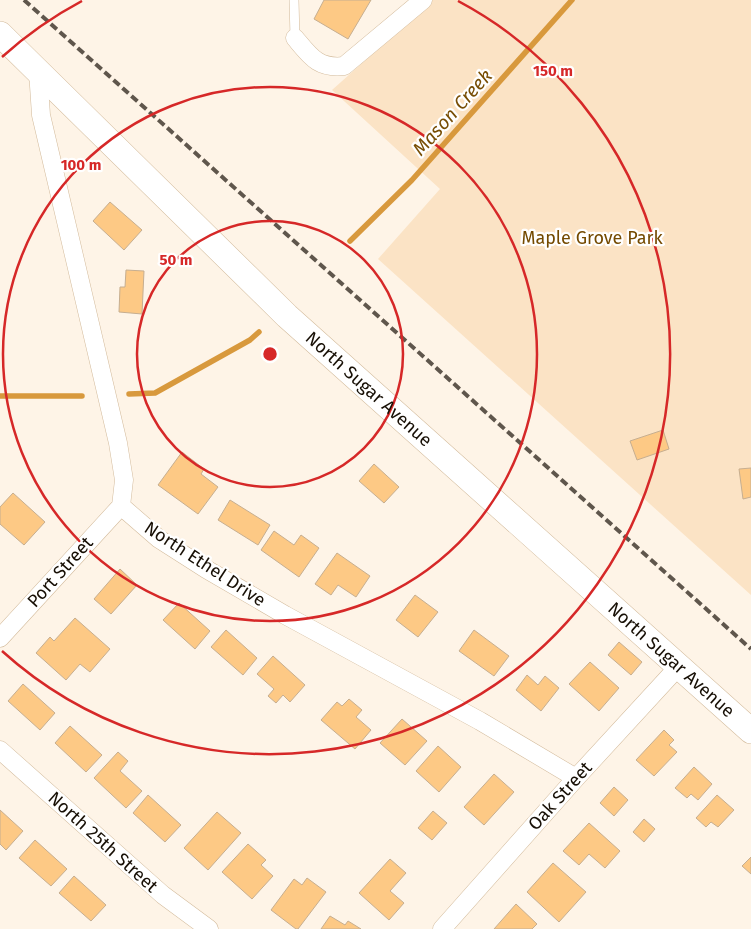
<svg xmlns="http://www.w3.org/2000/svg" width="751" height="929" font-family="'Fira Sans',sans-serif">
<rect width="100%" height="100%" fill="#fef4e7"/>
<!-- green -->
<path fill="#fbe3c5" d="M433,0H751V595L378,259L440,189L332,90Z"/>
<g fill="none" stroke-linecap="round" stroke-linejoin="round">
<!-- stream -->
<path stroke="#d8993d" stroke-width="5.5" d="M350,241L412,180L572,0
M129,394L155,393L250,340L259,332
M0,396H82"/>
</g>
<!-- building -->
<path fill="#fdc985" stroke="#c6ae90" d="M324,0H371L348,39L314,19Z
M110,202L142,230L124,250L93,221Z
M126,270L144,271L142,314L119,312L120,287H125Z
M663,430L669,449L637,460L630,441Z
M182,452L204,469L201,474L218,487L198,514L158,485Z
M374,464L399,487L384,503L359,481Z
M751,468V497L743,499L739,469Z
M13,493L45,522L24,545L0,524V507Z
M230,500L270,525L258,545L218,520Z
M274,531L294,545L301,535L319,548L299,577L261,550Z
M337,553L370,576L356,597L338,585L331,595L315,584Z
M120,569L137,585L111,614L94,599Z
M415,595L438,612L418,637L396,620Z
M179,603L210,631L195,649L163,620Z
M75,618L110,649L90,672L80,664L66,680L36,653L50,637L54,641Z
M226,630L257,658L243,675L211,647Z
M474,630L509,656L494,676L459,651Z
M619,642L642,662L631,675L608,655Z
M273,656L305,685L290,702L283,695L276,703L268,696L274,689L257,674Z
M590,662L619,688L599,711L569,684Z
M527,675L538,685L545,676L559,688L541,711L516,690Z
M23,684L55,713L40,730L8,701Z
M349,699L362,710L356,717L371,730L355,749L321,720L337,702L342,706Z
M402,719L427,741L405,765L380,743Z
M70,726L102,755L86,772L55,743Z
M664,730L674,740L669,745L677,752L654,776L636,760Z
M438,746L461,767L439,792L416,771Z
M118,752L128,761L120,771L142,791L126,808L94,778Z
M694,767L712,784L698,800L691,794L687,798L675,788Z
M494,774L514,792L484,825L464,807Z
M614,787L628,800L614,816L600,803Z
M148,795L181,825L165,842L133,813Z
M717,795L734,810L718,827L711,822L706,827L696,818Z
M0,810L23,831L6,850L0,844Z
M433,811L447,823L432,840L418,828Z
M217,812L241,833L208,870L184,848Z
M644,819L655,829L644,842L633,832Z
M589,823L620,851L605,868L589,854L579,865L563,851Z
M35,840L67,869L51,886L19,858Z
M248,844L266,860L261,865L273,876L252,899L222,872Z
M751,857V874L742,866Z
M390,859L406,873L390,891L404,903L389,920L359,893Z
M553,863L586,892L559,922L527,892Z
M74,876L106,905L91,921L59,893Z
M307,878L326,892L298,929H296L271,910L294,879L302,885Z
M516,904L537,924L532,929H494Z
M330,916L345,925L348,921L361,929H321Z"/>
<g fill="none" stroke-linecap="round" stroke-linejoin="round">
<defs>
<path id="lane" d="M294,0L295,38"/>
<path id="street" d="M295,38C310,56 318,69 344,66L423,0
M38,71L41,115L118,443L124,480L121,506L159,539L206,569L285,615L480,721L576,778
M0,638L121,506
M0,750L163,895L209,929
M442,929L576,778L679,666"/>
<g id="secondary">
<path id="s1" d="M0,34L287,316L751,731"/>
</g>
</defs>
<!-- lane casing -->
<use href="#lane" stroke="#d3bb9c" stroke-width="10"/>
<!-- street casing -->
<use href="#street" stroke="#d3bb9c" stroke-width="19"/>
<!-- secondary casing -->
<use href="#secondary" stroke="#d3bb9c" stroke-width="26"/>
<!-- lane -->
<use href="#lane" stroke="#fff" stroke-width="9"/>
<!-- street -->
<use href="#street" stroke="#fff" stroke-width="18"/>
<!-- secondary -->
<use href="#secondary" stroke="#fff" stroke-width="25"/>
<!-- rail -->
<path stroke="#5f564c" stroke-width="4" stroke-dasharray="8 4" stroke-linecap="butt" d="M24,0L751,649"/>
</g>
<!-- distance rings -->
<g fill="none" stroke="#d62828" stroke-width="2.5">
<circle cx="270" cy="354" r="133"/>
<circle cx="270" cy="354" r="267"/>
<path d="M2 57A400 400 0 0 1 82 1M458 1A400 400 0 1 1 2 651"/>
</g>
<g text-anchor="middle" stroke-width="4.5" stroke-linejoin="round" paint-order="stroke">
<!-- park labels -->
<g font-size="18" fill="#744a00" stroke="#fff">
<text x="592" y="244">Maple Grove Park</text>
</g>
<!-- street labels -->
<g font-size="18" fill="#170f05" stroke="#fff">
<text dy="6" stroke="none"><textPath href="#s1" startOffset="512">North Sugar Avenue</textPath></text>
<text transform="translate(205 564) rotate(33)" y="6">North Ethel Drive</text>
<text transform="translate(60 572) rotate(-48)" y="6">Port Street</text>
<text dy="6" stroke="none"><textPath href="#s1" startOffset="918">North Sugar Avenue</textPath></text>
<text transform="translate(560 796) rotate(-48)" y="6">Oak Street</text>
<text transform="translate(103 842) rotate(42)" y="6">North 25th Street</text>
</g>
<!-- water labels -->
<g font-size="19" font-style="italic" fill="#784e05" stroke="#fff">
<text transform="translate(452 112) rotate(-48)" y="7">Mason Creek</text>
</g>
</g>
<circle cx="270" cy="354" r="8" fill="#d62828" stroke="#fff" stroke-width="2.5"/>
<g font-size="15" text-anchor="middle" font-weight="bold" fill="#d62828" stroke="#fff" stroke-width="4.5" stroke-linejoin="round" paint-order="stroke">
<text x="553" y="76">150 m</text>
<text x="81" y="170">100 m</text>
<text x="176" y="265">50 m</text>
</g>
</svg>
